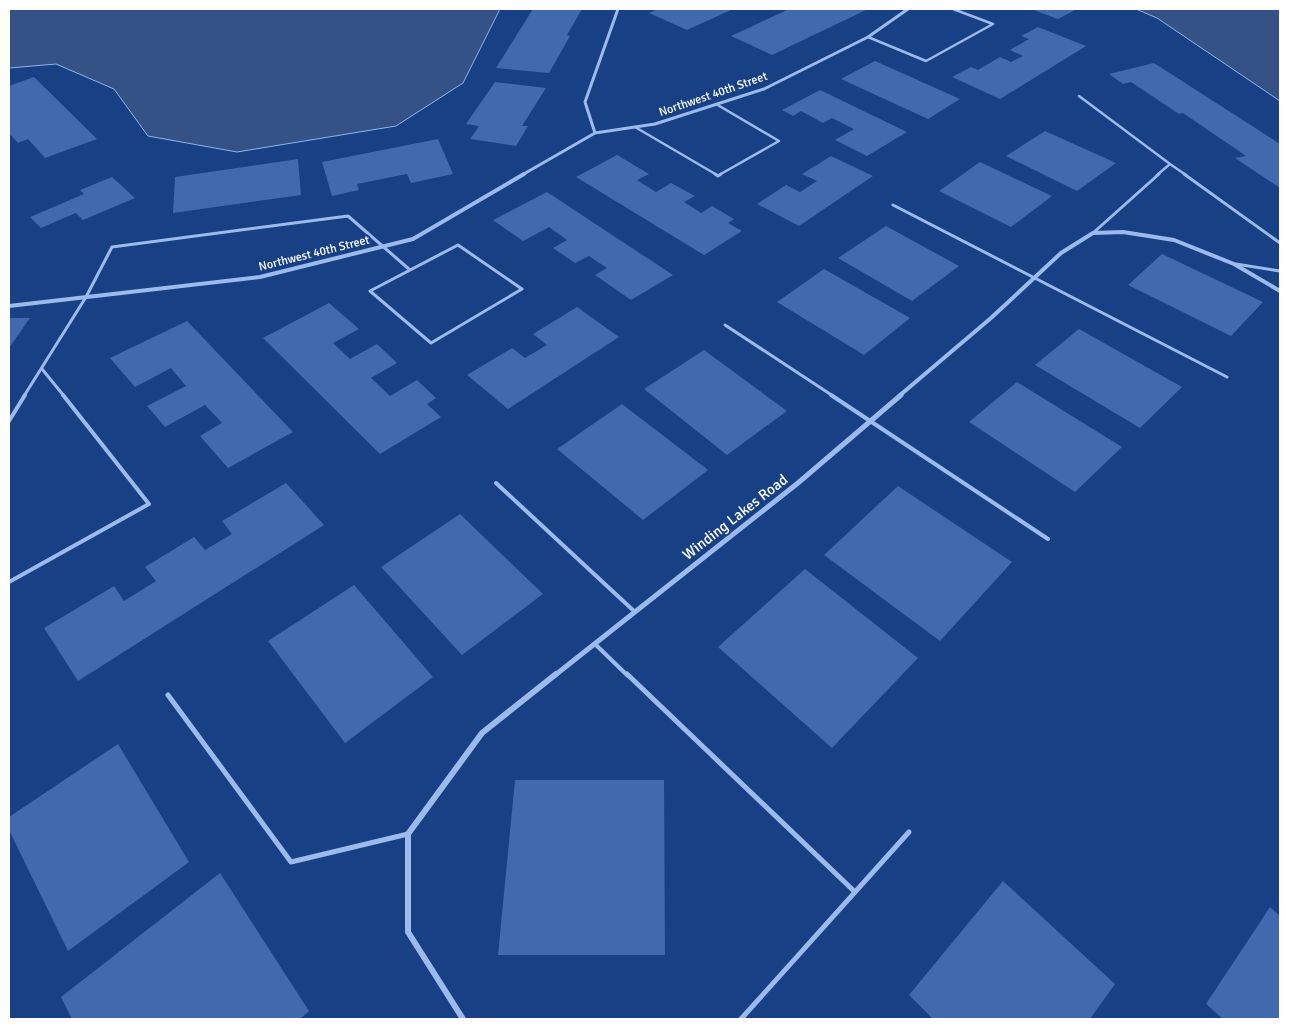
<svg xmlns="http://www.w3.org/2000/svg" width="1289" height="1028" font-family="Signika,sans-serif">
<rect width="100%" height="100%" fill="#184084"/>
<!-- water -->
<path fill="#345285" stroke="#8fb5ef" d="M9,9H500L463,83L396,126L237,152L148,136L114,89L56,64L9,68Z
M1136,9H1280V101L1157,18Z"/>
<!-- building -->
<path fill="#4069ae" d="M533,9H582L567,35L570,36L549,73L496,68Z
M658,9H733L687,30L649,13Z
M789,9H868L772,55L731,36Z
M1031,9H1077L1058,19Z
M1038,27L1086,46L1000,99L952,77L971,67L978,70L1000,57L1011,62L1023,56L1010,50L1029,39L1021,36Z
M875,61L960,99L928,119L841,79Z
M1154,63L1280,144V188L1235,158L1246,156L1183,113L1179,114L1131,82L1123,84L1109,74Z
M34,77L97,139L45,158L28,139L18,143L9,133V86Z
M495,82L546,88L522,126H528L516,146L470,139L479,126L466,124Z
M820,90L907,132L867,156L835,140L854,129L832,118L823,123L801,111L793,116L782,110Z
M1045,131L1116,163L1077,191L1006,156Z
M438,139L453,174L411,183L407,174L357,184L359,190L332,196L322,162Z
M617,155L649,174L637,180L656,192L671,183L695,196L684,202L701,213L712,206L734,219L728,223L742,231L704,255L576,177Z
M831,156L873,176L799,226L757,204L786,185L800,192L817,181L802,174Z
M298,159L301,195L173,213L175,177Z
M980,162L1052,196L1011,227L939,191Z
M112,177L135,198L83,220L76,213L41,228L30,217L84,194L80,190Z
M547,192L673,275L631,300L595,275L607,268L589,256L575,263L553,248L567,240L549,227L523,241L493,220Z
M886,226L959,266L912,301L838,258Z
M1162,254L1263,302L1231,336L1128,285Z
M824,269L910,318L864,355L777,302Z
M329,303L359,329L333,343L350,359L377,344L397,363L371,378L390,396L417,380L436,398L427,404L441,417L380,454L263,338Z
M577,307L619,337L508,409L467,375L512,348L525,358L547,345L533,334Z
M9,318H30L9,348Z
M187,321L293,432L228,468L200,436L222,423L205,405L165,427L147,406L186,386L171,368L135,387L110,358Z
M1079,329L1182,387L1140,428L1035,365Z
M704,350L787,411L727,455L644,389Z
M1017,382L1122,447L1075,492L969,422Z
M622,404L708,470L643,520L557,449Z
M286,483L324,525L78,681L44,628L114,586L124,601L156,581L145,567L194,537L205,550L232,534L222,521Z
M898,486L1012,562L940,641L824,555Z
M460,514L543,594L462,655L381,567Z
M805,569L918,658L832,748L718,647Z
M354,585L433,677L345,743L268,641Z
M118,744L189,862L68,951L9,830V817Z
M515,780H664L665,955H498Z
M220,873L309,1011L300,1019H72L61,997Z
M1003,881L1115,984L1090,1019H933L909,995Z
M1270,907L1280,916V1019H1223L1206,1004Z"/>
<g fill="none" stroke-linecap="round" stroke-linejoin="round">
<!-- service-far3 -->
<path stroke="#9cbbec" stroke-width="2.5" d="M868,37L926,61L993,24L953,9
M1079,96L1170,164L1157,175
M716,104L779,141L719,175
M635,127L717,175
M1170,164L1186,175"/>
<!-- service-far2 -->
<path stroke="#9cbbec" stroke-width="3" d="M715,174L718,176L721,174
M1184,174L1280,243
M893,205L1227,377
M1093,233L1159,174
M458,245L522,289L431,343L370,291Z
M1236,264L1280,271
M725,325L833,396
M42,369L64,396
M24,396L86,297L112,247L348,216L410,270"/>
<!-- service-far1 -->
<path stroke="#9cbbec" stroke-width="4" d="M831,395L1048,539
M9,421L25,395
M496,483L635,612
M9,582L149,504L63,395
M595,644L628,676"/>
<!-- service -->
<path stroke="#9cbbec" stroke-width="5" d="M627,674L855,892
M168,695L291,862L408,834
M741,1019L909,832"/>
<!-- minor-far3 -->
<path stroke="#9cbbec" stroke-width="3" d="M618,9L585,102L595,133L655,124L764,89L868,37L908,9
M522,175L595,133"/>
<!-- minor-far2 -->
<path stroke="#9cbbec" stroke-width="4" d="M9,306L260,277L413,239L524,174
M899,396L991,318L1061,253L1093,233L1123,232L1174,240L1234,264L1280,291"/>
<!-- minor-far1 -->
<path stroke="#9cbbec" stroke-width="5" d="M554,676L798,483L901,395"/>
<!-- minor -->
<path stroke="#9cbbec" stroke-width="6" d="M463,1019L408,932V834L482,733L556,674"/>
</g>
<g text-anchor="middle" stroke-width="4" stroke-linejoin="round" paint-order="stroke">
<!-- far-street labels -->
<g font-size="12" fill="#fff" stroke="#184084">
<text transform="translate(713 94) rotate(-19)" y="4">Northwest 40th Street</text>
<text transform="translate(314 253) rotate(-14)" y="4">Northwest 40th Street</text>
</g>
<!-- street labels -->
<g font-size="15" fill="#fff" stroke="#184084">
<text transform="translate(735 517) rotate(-38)" y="5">Winding Lakes Road</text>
</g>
</g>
<!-- border -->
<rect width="1289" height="1028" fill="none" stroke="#ffffff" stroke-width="20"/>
</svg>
